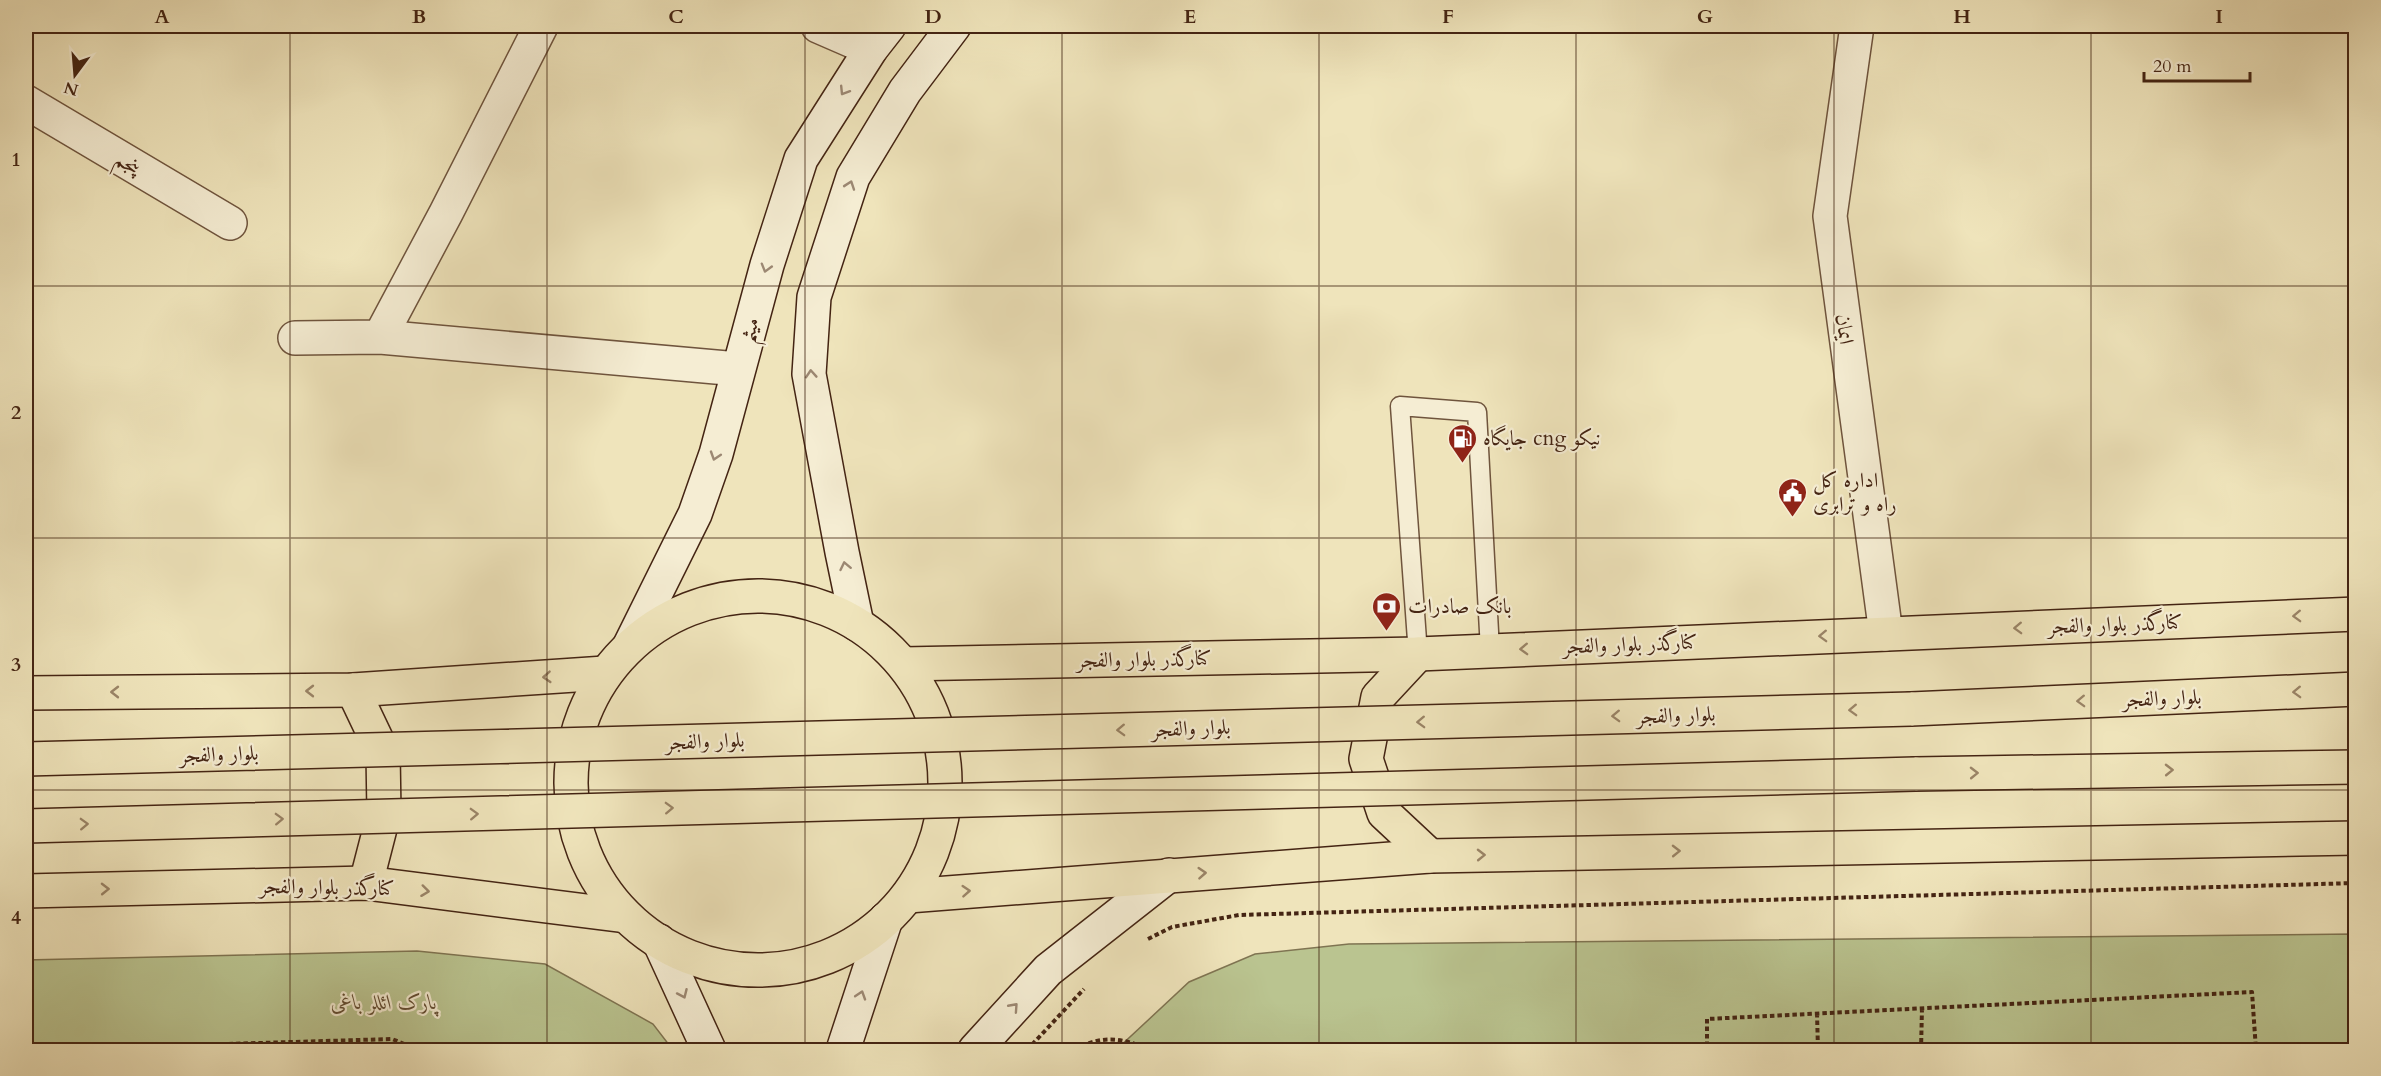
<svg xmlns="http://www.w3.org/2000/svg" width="2381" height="1076" font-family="Cardo,Amiri,serif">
<rect width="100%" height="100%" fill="#efe4bb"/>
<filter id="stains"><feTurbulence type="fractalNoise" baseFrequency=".00333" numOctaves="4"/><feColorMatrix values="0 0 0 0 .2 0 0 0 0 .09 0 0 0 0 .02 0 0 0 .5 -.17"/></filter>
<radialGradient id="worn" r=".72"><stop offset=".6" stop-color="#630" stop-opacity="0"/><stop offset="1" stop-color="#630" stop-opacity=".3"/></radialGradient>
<!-- green -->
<path fill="#bac490" stroke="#7f7452" stroke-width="1.5" d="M2355,934V1050H1116L1189,982L1255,954L1349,944Z
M417,951L545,964L653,1024L673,1050H26V960Z"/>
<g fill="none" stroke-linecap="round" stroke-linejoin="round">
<defs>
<path id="lane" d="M1418,654L1400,406L1477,412L1490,650"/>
<path id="street" d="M818,26L871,49
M1857,26L1830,216L1886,634
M26,102L230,223
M380,337L446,213L541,26
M295,338L380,337L738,369"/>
<path id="secondary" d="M857,624L842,552L809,374L814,297L853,177L905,91L954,26
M630,645L695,514L716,454L767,265L801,159L871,49L889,26
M659,941L709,1050
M843,1050L886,919
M975,1050L1048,970L1169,875"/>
<path id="primary" d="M903,664L1418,654L2356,614
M26,693L353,690L605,673
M26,891L366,883L626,916
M908,896L1430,856L2356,838"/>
<path id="highway" d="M571 783a187 187 0 1 1 374 0a187 187 0 1 1-374 0Z
M1418,654L1378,697L1366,759L1384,813L1430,856
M353,690L383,753L384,813L366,883
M1911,709L2356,689
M1915,774L2356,767"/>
</defs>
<!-- lane casing -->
<use href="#lane" stroke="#6f543d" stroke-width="21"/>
<!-- street casing -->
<use href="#street" stroke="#6f543d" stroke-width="36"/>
<!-- secondary casing -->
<use href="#secondary" stroke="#442413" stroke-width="36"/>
<!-- primary casing -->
<use href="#primary" stroke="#442413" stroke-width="36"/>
<!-- highway casing -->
<use href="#highway" stroke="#442413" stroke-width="36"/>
<!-- path -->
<path stroke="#442413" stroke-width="4" stroke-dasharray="4.5 3" stroke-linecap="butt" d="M1148,939L1172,927L1239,915L2356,883
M1817,1013L1818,1050
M1707,1046V1019L2252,992L2256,1050
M26,1050L392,1039L419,1050
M1027,1050L1084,989
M1075,1050C1099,1035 1124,1037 1148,1050
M1463,1050L1707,1046V1050
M1921,1050L1922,1008"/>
<!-- lane -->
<use href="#lane" stroke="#f5edd3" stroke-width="18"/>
<!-- street -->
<use href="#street" stroke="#f5edd3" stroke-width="33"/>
<!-- secondary -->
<use href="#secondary" stroke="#f5edd3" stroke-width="33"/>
<!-- primary -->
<use href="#primary" stroke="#efe4bb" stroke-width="33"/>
<!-- highway -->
<use href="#highway" stroke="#efe4bb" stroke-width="33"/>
<defs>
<path id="highway-bridge" d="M26,759L1911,709
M26,826L1915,774"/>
</defs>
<!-- highway-bridge casing -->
<use href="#highway-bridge" stroke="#442413" stroke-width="36" stroke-linecap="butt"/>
<!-- highway-bridge -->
<use href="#highway-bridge" stroke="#efe4bb" stroke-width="33"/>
</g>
<!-- one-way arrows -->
<defs><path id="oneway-chevron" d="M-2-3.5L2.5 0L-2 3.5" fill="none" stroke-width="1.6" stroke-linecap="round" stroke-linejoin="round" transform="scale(1.5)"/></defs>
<g stroke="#9c8873">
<use href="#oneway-chevron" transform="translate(844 91) rotate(122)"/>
<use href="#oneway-chevron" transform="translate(850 185) rotate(-71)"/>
<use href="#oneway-chevron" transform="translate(766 268) rotate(106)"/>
<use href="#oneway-chevron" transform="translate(811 374) rotate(-94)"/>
<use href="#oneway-chevron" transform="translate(715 456) rotate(108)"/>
<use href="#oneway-chevron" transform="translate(845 566) rotate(-102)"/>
<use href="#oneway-chevron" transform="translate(683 994) rotate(66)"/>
<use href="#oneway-chevron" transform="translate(861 995) rotate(-72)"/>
<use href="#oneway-chevron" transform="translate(1014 1007) rotate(-48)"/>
</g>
<g stroke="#9a8467">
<use href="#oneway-chevron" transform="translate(2297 616) rotate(178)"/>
<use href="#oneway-chevron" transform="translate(2018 628) rotate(178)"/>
<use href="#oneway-chevron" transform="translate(1823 636) rotate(178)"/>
<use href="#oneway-chevron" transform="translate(1524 649) rotate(178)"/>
<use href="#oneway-chevron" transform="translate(547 677) rotate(176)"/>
<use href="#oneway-chevron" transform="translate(310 691) rotate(180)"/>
<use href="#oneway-chevron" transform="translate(115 692) rotate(180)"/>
<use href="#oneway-chevron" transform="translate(2297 692) rotate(178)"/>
<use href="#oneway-chevron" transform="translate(2081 701) rotate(178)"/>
<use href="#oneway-chevron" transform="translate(1853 710) rotate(178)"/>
<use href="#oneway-chevron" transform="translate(1616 716) rotate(178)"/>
<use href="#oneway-chevron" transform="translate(1421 722) rotate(178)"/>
<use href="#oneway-chevron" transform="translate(1121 730) rotate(178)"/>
<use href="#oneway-chevron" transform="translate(2169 770) rotate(-1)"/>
<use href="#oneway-chevron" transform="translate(1974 773) rotate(-1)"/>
<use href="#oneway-chevron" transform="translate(669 808) rotate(-2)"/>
<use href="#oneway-chevron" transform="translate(474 814) rotate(-2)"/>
<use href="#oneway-chevron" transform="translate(279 819) rotate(-2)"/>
<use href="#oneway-chevron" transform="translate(84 824) rotate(-2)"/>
<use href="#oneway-chevron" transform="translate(1676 851) rotate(-1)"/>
<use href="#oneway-chevron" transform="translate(1481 855) rotate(-1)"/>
<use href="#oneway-chevron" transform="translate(1202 873) rotate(-4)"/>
<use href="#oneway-chevron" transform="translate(105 889) rotate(-1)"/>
<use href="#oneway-chevron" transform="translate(425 891) rotate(7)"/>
<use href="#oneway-chevron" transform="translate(966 891) rotate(-4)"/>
</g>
<!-- grid -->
<path fill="none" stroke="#442413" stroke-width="1.5" stroke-opacity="0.55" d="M290,26V1050M547,26V1050M805,26V1050M1062,26V1050M1319,26V1050M1576,26V1050M1834,26V1050M2091,26V1050M26,286H2356M26,538H2356M26,790H2356"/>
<!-- icons -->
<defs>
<symbol id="fuel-pin" viewBox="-11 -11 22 30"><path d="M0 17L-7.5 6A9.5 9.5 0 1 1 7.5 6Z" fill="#8f2418" stroke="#f5edd3"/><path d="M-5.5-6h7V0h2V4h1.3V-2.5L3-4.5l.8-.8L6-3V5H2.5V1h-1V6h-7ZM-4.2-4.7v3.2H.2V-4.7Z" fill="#fff"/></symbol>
<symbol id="civic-pin" viewBox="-11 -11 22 30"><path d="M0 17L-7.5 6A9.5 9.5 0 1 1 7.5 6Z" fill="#8f2418" stroke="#f5edd3"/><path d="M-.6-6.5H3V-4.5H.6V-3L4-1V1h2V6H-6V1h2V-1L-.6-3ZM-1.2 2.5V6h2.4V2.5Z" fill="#fff"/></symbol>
<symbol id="bank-pin" viewBox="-11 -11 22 30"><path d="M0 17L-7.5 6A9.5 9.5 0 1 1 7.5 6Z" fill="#8f2418" stroke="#f5edd3"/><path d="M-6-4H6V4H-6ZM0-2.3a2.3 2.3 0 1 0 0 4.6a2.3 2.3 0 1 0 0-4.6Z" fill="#fff"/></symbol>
</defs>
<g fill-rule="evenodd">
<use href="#fuel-pin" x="1446" y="422" width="33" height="45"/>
<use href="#civic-pin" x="1776" y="476" width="33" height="45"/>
<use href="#bank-pin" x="1370" y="590" width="33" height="45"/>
</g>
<g text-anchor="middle" stroke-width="4.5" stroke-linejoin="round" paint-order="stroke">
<!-- street labels -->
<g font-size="21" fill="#442413" stroke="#f5edd3">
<text transform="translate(128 163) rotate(31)" y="7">پنجم</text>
<text transform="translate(1845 329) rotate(82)" y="7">ایمان</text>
<text transform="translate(749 330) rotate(-75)" y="7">میثم</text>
<text transform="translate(2115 624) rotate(-2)" y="7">کنارگذر بلوار والفجر</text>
<text transform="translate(1630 644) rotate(-2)" y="7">کنارگذر بلوار والفجر</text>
<text transform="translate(1144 659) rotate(-1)" y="7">کنارگذر بلوار والفجر</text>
<text transform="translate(2162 698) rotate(-2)" y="7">بلوار والفجر</text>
<text transform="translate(1676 715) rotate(-2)" y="7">بلوار والفجر</text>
<text transform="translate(1191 728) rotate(-2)" y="7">بلوار والفجر</text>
<text transform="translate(705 741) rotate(-2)" y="7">بلوار والفجر</text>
<text transform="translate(219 754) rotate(-2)" y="7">بلوار والفجر</text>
<text transform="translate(327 887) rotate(1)" y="7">کنارگذر بلوار والفجر</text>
</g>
<!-- poi labels -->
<g font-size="21" fill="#442413" stroke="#f5edd3" text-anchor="start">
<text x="1483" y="445">جایگاه cng نیکو</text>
<text x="1813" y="487">اداره کل<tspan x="1813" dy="24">راه و ترابری</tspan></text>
<text x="1408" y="613">بانک صادرات</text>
</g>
<!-- park labels -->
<g font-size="21" font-style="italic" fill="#624c32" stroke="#f5edd3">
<text x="384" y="1009">پارک ائللر باغی</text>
</g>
</g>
<!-- margin -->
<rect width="2381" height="1076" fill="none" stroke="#efe4bb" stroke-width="66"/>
<!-- north arrow -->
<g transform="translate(75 75) rotate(196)" stroke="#f5edd3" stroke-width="4.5" paint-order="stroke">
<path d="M0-4.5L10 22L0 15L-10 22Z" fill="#442413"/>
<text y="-9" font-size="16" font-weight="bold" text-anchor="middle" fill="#442413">N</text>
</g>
<!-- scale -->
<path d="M2144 72v9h106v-9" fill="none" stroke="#442413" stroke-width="3"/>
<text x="2153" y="72" font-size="18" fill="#442413" stroke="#f5edd3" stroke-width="4.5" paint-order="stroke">20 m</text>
<rect x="33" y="33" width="2315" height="1010" fill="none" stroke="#442413" stroke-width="2"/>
<g font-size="20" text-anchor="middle" font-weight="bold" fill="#442413">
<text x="162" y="23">A</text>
<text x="419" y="23">B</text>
<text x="676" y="23">C</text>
<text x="933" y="23">D</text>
<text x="1190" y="23">E</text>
<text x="1448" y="23">F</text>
<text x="1705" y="23">G</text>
<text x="1962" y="23">H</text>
<text x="2219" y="23">I</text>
<text x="16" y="166">1</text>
<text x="16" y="419">2</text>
<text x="16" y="671">3</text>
<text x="16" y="924">4</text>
</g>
<rect width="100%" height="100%" filter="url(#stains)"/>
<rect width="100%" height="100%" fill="url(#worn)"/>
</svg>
